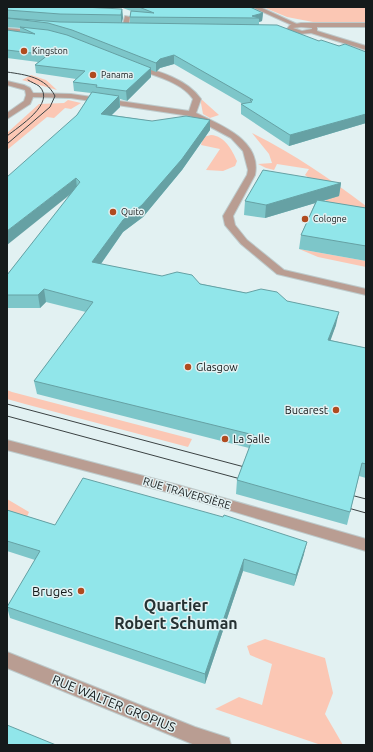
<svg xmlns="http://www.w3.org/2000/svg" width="373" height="752" font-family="Ubuntu,sans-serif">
<rect width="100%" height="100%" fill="#e2f1f2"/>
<!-- green -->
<path fill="#fbc7b4" d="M263,7H366V22H313L287,17Z
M31,75L46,80L57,90L22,80Z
M200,98L219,115L210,118L203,114Z
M68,100L81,103L71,109L65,108L54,118L47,117L7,150V133L39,104L64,103Z
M252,133C293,153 330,179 366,206V220L323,212L328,192L305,175L309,169L277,164L274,170L266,168L258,164L272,163L269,154Z
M211,135C225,136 232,150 237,161L235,166L223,171L206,170L220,149L201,145L203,137Z
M299,249L366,261V267L318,257Z
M7,390L12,392L192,439L188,447L25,404L7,399Z
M7,499L29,512L23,526L7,521Z
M265,639L325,658L333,693L325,714L343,745H321L215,709L239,697L262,705L272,664L250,655L247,646Z"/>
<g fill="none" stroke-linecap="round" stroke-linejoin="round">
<defs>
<path id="minor" d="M252,7H260L299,25L294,26Z
M125,16L130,17L128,28L125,30L122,28Z
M7,28L36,31L39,33L36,35L7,32Z
M136,65C158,71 187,79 201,99L196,113C220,125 262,140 255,175L233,216L235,225L247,240L284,270L366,289V295L277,274L241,244L225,225L223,216L247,175L248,170L243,151L231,138L190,116L71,98L33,97L30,104L7,119V113L24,101L26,95L25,90L7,85V81L24,85L30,88L33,93L71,94L189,111L193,99C181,81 153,76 134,68V66Z
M7,440L178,485L366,539V551L178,495L7,450Z
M7,652L195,727L229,738L231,745H195L7,668Z"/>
<path id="tertiary" d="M301,23H366V27H317V31L366,46V50L311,33L299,34L287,29L290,25ZM301,27L312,28V29L302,31L293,28Z"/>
</defs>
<!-- minor casing -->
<use href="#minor" stroke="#bdcacb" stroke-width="2"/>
<!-- tertiary casing -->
<use href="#tertiary" stroke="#bdcacb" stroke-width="2"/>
<!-- minor -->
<use href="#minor" fill="#b99d92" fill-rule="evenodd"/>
<!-- tertiary -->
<use href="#tertiary" fill="#b99d92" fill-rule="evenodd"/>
<!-- tram -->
<path stroke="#3b4243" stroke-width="1" d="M7,72C27,75 45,77 55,96L50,107L7,144
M7,136C18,127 57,103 39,86C36,84 31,82 28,80
M7,404L252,469
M7,416L248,481
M343,493L366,499
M341,506L366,513"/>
</g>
<!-- wall -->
<path fill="#7dc6c9" d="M7,7L122,9L123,18L122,23H130V17L131,11L120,7H250L263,13L262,21L259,22V25L319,41L366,52V123L289,146L241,114V104H243L174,64L160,68L156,72L151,70V77L127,101L120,99V107L112,115L152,121L210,120V130L182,170L143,217L123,232L101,264L287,301L336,325L330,340L366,348V478L359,476L347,525L236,494L237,480L249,448L37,394L34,381L86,312L46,302L40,308H7V275L71,194L77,115L91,93L74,91L73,82L76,79L36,73L35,65L38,62L7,58V30L20,32V28L7,27Z
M341,183L339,196L323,201L366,208V261L299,249L301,235L315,203L265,218L244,215L245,201Z
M7,510L55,525L304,554L294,586L243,571L205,684L10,618L7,607L35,560L7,551Z"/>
<!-- shaded-wall -->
<path fill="#66a1a4" d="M122,9L123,18L121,24V15Z
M263,13L262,21L259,22V18L252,16Z
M174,55V64L160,68L156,72V63L160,59Z
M151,68V77L127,101L126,91Z
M119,96L120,107L102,124L101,114Z
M366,114V123L289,146L290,135Z
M210,120V130L182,170L143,217L123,232L93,275L92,262L123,220Z
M76,178L77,189L7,245V231Z
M341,183L339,196L265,218L266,205Z
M44,289L46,302L40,308L38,295Z
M339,312L336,325L326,353L328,340Z
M307,542L304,554L294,586L296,575Z
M244,559L243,571L205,684V674Z"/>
<!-- building -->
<path fill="#91e6ea" stroke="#66a1a4" d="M7,7H83L122,9L121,15L60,14L7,10Z
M139,7H250L263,13L252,16L259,18L130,17L131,11L154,13Z
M7,18L60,22L277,25L319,41L321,40L339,46L345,44L366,52V114L290,135L241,104L252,102L250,100H253L174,55L160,59L156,63L72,30L48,23Z
M20,27L48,30L67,35L151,68L126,91L96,87L97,85L73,82L85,71L35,65L48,55L7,50V30L35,34Z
M92,92L119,96L101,114L152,121L186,116L210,120L182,159L142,205L123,220L92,262L162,276L177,272L192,275L200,284L246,293L261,289L277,292L287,301L339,312L328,340L366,348V464L362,463L350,512L237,480L254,435L34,381L93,302L44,289L38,295H7V275L80,182L76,178L7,231V177L77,115Z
M263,170L341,183L266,205L245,201Z
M317,200L366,208V246L301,235Z
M83,478L223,517L224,515L307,542L296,575L244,559L205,674L7,607L40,551L7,541V510L55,525Z
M7,725L56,745H7Z"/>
<!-- markers -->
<g fill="#b04b1f" stroke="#e2f1f2" stroke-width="1.5">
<circle cx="24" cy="51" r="4"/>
<circle cx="93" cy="75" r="4"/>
<circle cx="113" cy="212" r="4"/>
<circle cx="305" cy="219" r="4"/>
<circle cx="188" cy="367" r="4"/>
<circle cx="336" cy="410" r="4"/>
<circle cx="225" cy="439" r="4"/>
<circle cx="81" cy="591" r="4"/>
</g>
<g text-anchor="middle" stroke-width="3" stroke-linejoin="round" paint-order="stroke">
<!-- far-poi labels -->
<g font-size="9" fill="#151a1b" stroke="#e2f1f2" text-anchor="start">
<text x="32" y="54">Kingston</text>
<text x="101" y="78">Panama</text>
<text x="121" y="215">Quito</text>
<text x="313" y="222">Cologne</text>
</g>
<!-- poi labels -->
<g font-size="11" fill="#151a1b" stroke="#e2f1f2" text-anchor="start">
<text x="196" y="371">Glasgow</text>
<text x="328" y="414" text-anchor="end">Bucarest</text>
<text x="233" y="443">La Salle</text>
</g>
<!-- street labels -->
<g font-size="11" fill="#151a1b" stroke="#e2f1f2">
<text transform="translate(187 493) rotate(16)" y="4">RUE TRAVERSIÈRE</text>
</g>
<!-- near-poi labels -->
<g font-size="13" fill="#151a1b" stroke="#e2f1f2" text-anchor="end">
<text x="73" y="596">Bruges</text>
</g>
<!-- near-street labels -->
<g font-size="13" fill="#151a1b" stroke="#e2f1f2">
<text transform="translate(114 703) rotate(22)" y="5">RUE WALTER GROPIUS</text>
</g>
<!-- near-quarter labels -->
<g font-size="16" font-weight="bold" fill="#253132" stroke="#e2f1f2">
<text x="176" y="611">Quartier<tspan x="176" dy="18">Robert Schuman</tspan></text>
</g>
</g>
<!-- border -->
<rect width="373" height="752" fill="none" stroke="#151a1b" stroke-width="16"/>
</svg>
